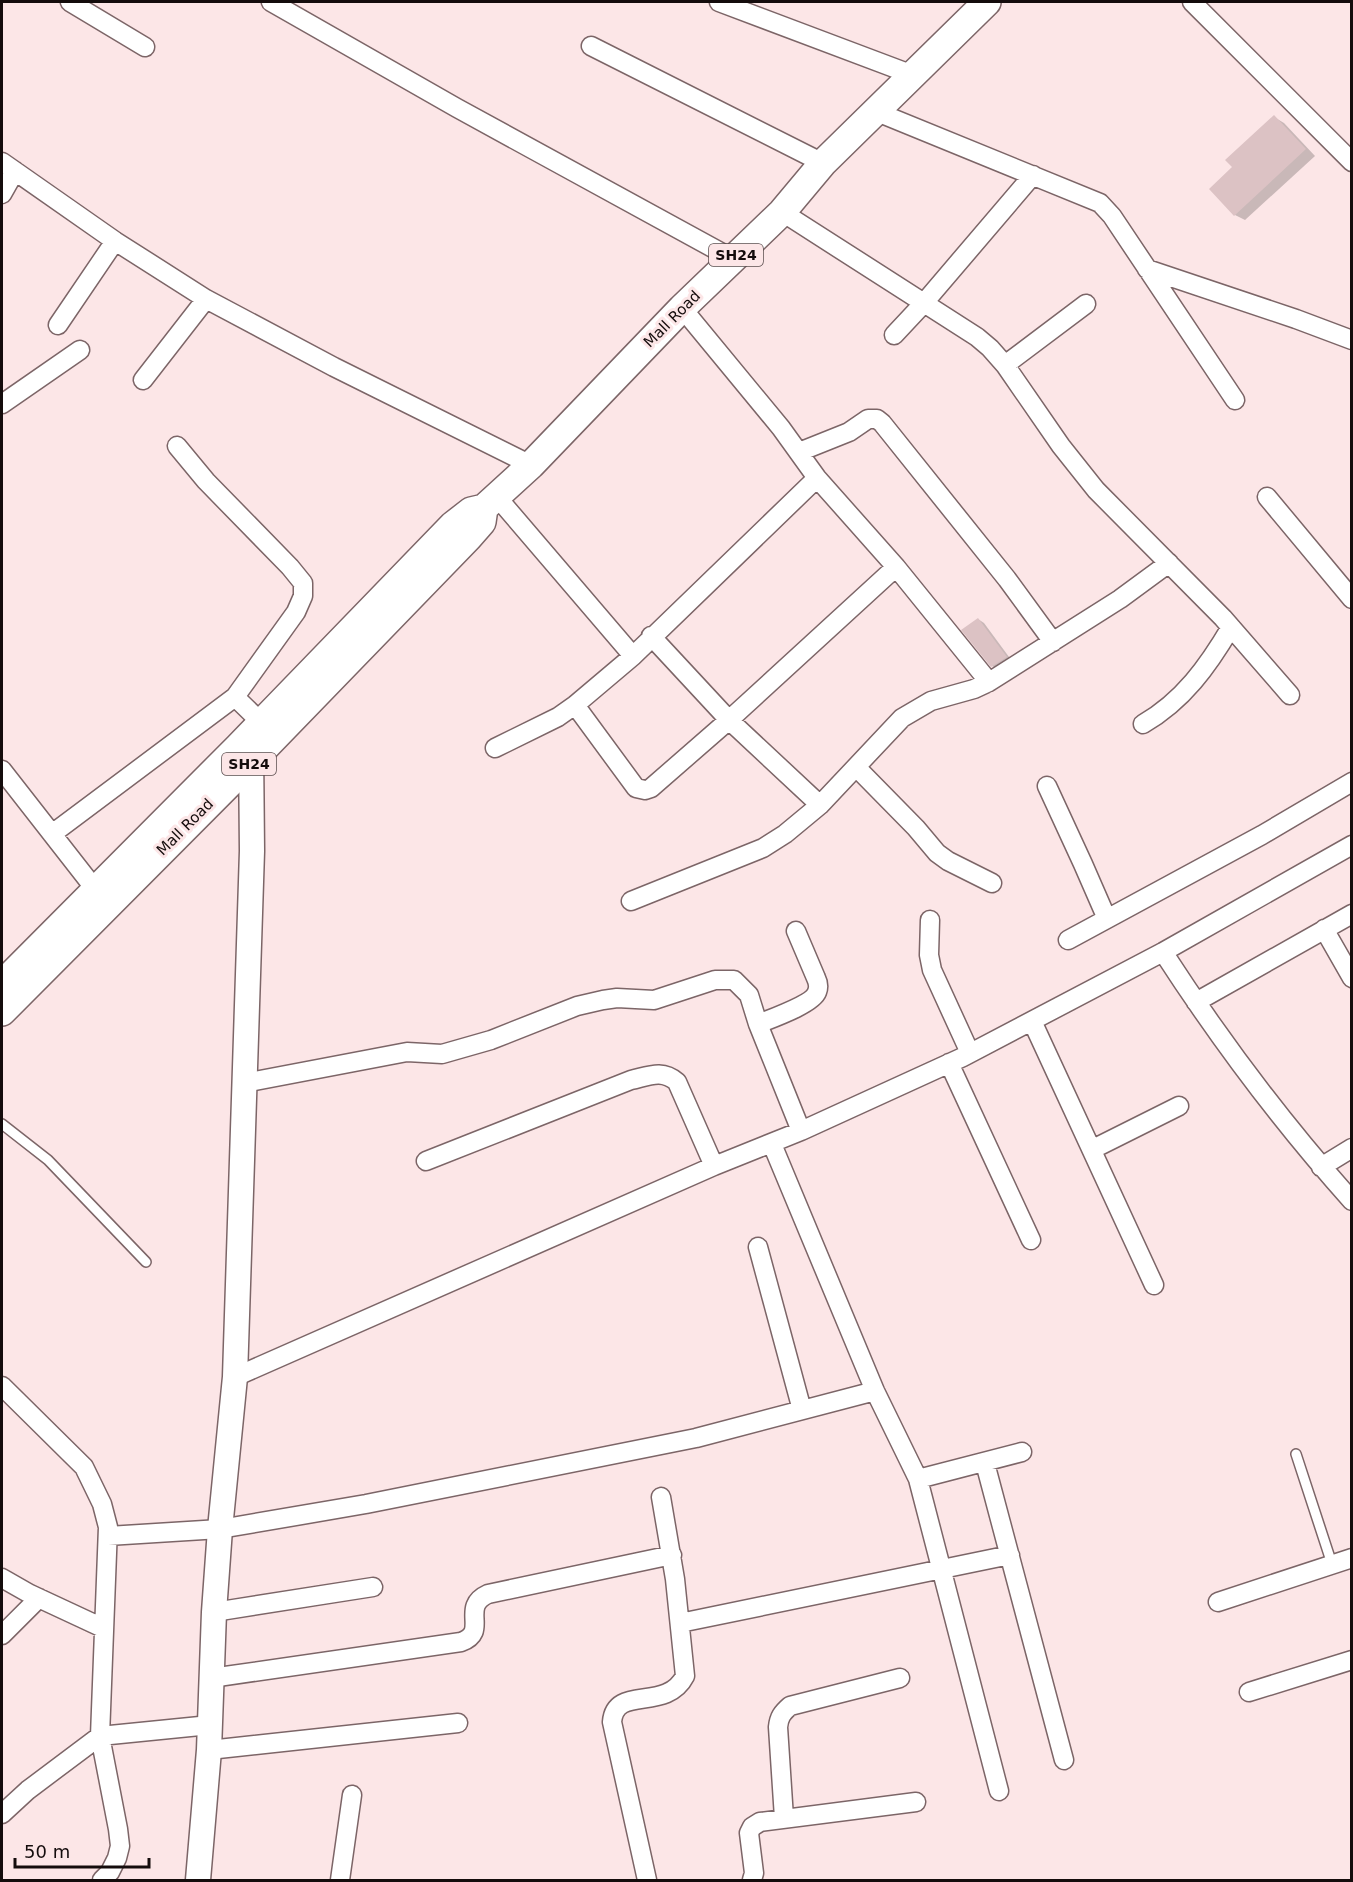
<svg xmlns="http://www.w3.org/2000/svg" width="1353" height="1882" font-family="'DejaVu Sans',sans-serif">
<rect width="100%" height="100%" fill="#fce6e7"/>
<!-- shadow -->
<path fill="#0003" d="M1274,117L1284,123L1315,156L1245,220L1235,215L1234,167Z
M978,619L984,623L1012,661L999,670L992,666Z"/>
<!-- building -->
<path fill="#dcc2c4" d="M1274,115L1306,149L1234,216L1209,189L1232,167L1225,160Z
M978,618L1007,657L991,667L961,630Z"/>
<g fill="none" stroke-linecap="round" stroke-linejoin="round">
<defs>
<path id="service" d="M2,1124L48,1160L146,1262
M1296,1454L1332,1564"/>
<path id="minor" d="M70,2L145,47
M271,2L457,108L733,259
M719,2L913,75
M1192,2L1352,162
M591,46L823,163
M877,112L1100,203L1112,216L1235,400
M2,162L115,241L206,299L334,367L531,465
M2,194L15,171
M782,212L977,337L990,348L1005,365L1061,446L1096,490L1223,618L1290,695
M1147,269L1296,319L1352,340
M682,308L781,428L817,478L896,567L989,682
M58,325L115,241
M894,335L923,304L1033,175
M1005,365L1086,304
M143,380L206,299
M2,404L80,350
M799,452L849,432L868,419H877L882,423L1007,579L1053,642
M497,497L633,656
M1267,497L1352,599
M651,636L729,720L820,805
M235,697L268,729
M575,705L636,788L645,790L651,788L729,720L896,567
M1143,724C1183,701 1208,666 1231,627
M495,748L558,717L575,705L633,656L817,478
M857,768L916,828L937,853L948,861L992,883
M2,770L102,898
M1047,786L1083,864L1107,919
M52,834L235,697L296,612L303,596V583L290,567L206,481L177,446
M631,901L763,848L785,834L820,805L902,718L931,701L974,689L989,682L1120,599L1169,563
M930,920L929,955L932,970L970,1053
M1324,929L1352,978
M1068,940L1262,835L1352,782
M1163,952C1218,1037 1284,1125 1352,1201
M1196,1002L1352,914
M1032,1021L1154,1285
M758,1024C770,1019 813,1004 817,992C819,987 818,982 816,978L796,931
M949,1063L1031,1240
M244,1083L407,1052L442,1054L491,1040L577,1006L603,1000L617,998L654,1000L715,980H734L749,995L758,1024L801,1131
M772,1144L875,1391L918,1479L999,1791
M1093,1149L1179,1106
M426,1161L631,1080C649,1076 662,1069 677,1082L714,1166
M1321,1167L1352,1148
M758,1247L802,1410
M235,1377L714,1166L801,1131L963,1057L1163,952L1352,845
M2,1386L84,1467L102,1504L108,1527L100,1736L118,1829L120,1846L117,1858L110,1872L102,1880
M985,1463L1064,1760
M918,1479L1022,1452
M108,1536L220,1529L366,1504L696,1438L875,1391
M2,1578L30,1594L103,1628
M1218,1602L1352,1558
M214,1612L373,1587
M680,1623L1010,1555
M2,1635L39,1598
M211,1678L461,1642C490,1632 459,1607 488,1594L672,1555
M1249,1692L1352,1660
M209,1750L458,1723
M2,1814L28,1790L100,1736L210,1725
M784,1818L778,1727C779,1717 782,1713 790,1706L900,1678
M340,1880L352,1795
M647,1880L612,1722C615,1684 666,1713 685,1676L675,1579L661,1497
M752,1880L754,1873L749,1833L752,1827L760,1822L916,1802"/>
<path id="secondary" d="M198,1880L209,1750L214,1612L220,1529L235,1377L252,851L251,748"/>
<path id="primary" d="M2,984L238,747L453,525L471,511L484,508L531,465L682,308L782,212L823,163L987,2
M2,1012L251,762L468,538L482,522L484,508"/>
</defs>
<!-- service casing -->
<use href="#service" stroke="#7c6567" stroke-width="12"/>
<!-- minor casing -->
<use href="#minor" stroke="#7c6567" stroke-width="21"/>
<!-- secondary casing -->
<use href="#secondary" stroke="#7c6567" stroke-width="27"/>
<!-- primary casing -->
<use href="#primary" stroke="#7c6567" stroke-width="30"/>
<!-- service -->
<use href="#service" stroke="#fff" stroke-width="9"/>
<!-- minor -->
<use href="#minor" stroke="#fff" stroke-width="18"/>
<!-- secondary -->
<use href="#secondary" stroke="#fff" stroke-width="24"/>
<!-- primary -->
<use href="#primary" stroke="#fff" stroke-width="27"/>
</g>
<g text-anchor="middle" stroke-width="6" stroke-linejoin="round" paint-order="stroke">
<!-- shield labels -->
<g fill="#fce6e7" stroke="#5a4d4e" stroke-width="1.5">
<rect x="709" y="244" width="54" height="22" rx="4.5"/>
<rect x="222" y="753" width="54" height="22" rx="4.5"/>
</g>
<g font-size="14" font-weight="bold" fill="#140c0c">
<text x="736" y="260">SH24</text>
<text x="249" y="769">SH24</text>
</g>
<!-- street labels -->
<g font-size="15" fill="#140c0c" stroke="#fce6e7">
<text transform="translate(672 319) rotate(-45)" y="5">Mall Road</text>
<text transform="translate(185 827) rotate(-45)" y="5">Mall Road</text>
</g>
</g>
<!-- border -->
<rect width="1353" height="1882" fill="none" stroke="#140c0c" stroke-width="6"/>
<!-- scale -->
<path d="M15 1858v9h134v-9" fill="none" stroke="#140c0c" stroke-width="3"/>
<text x="24" y="1858" font-size="18" fill="#140c0c" stroke="#fce6e7" stroke-width="4.5" paint-order="stroke">50 m</text>
</svg>
